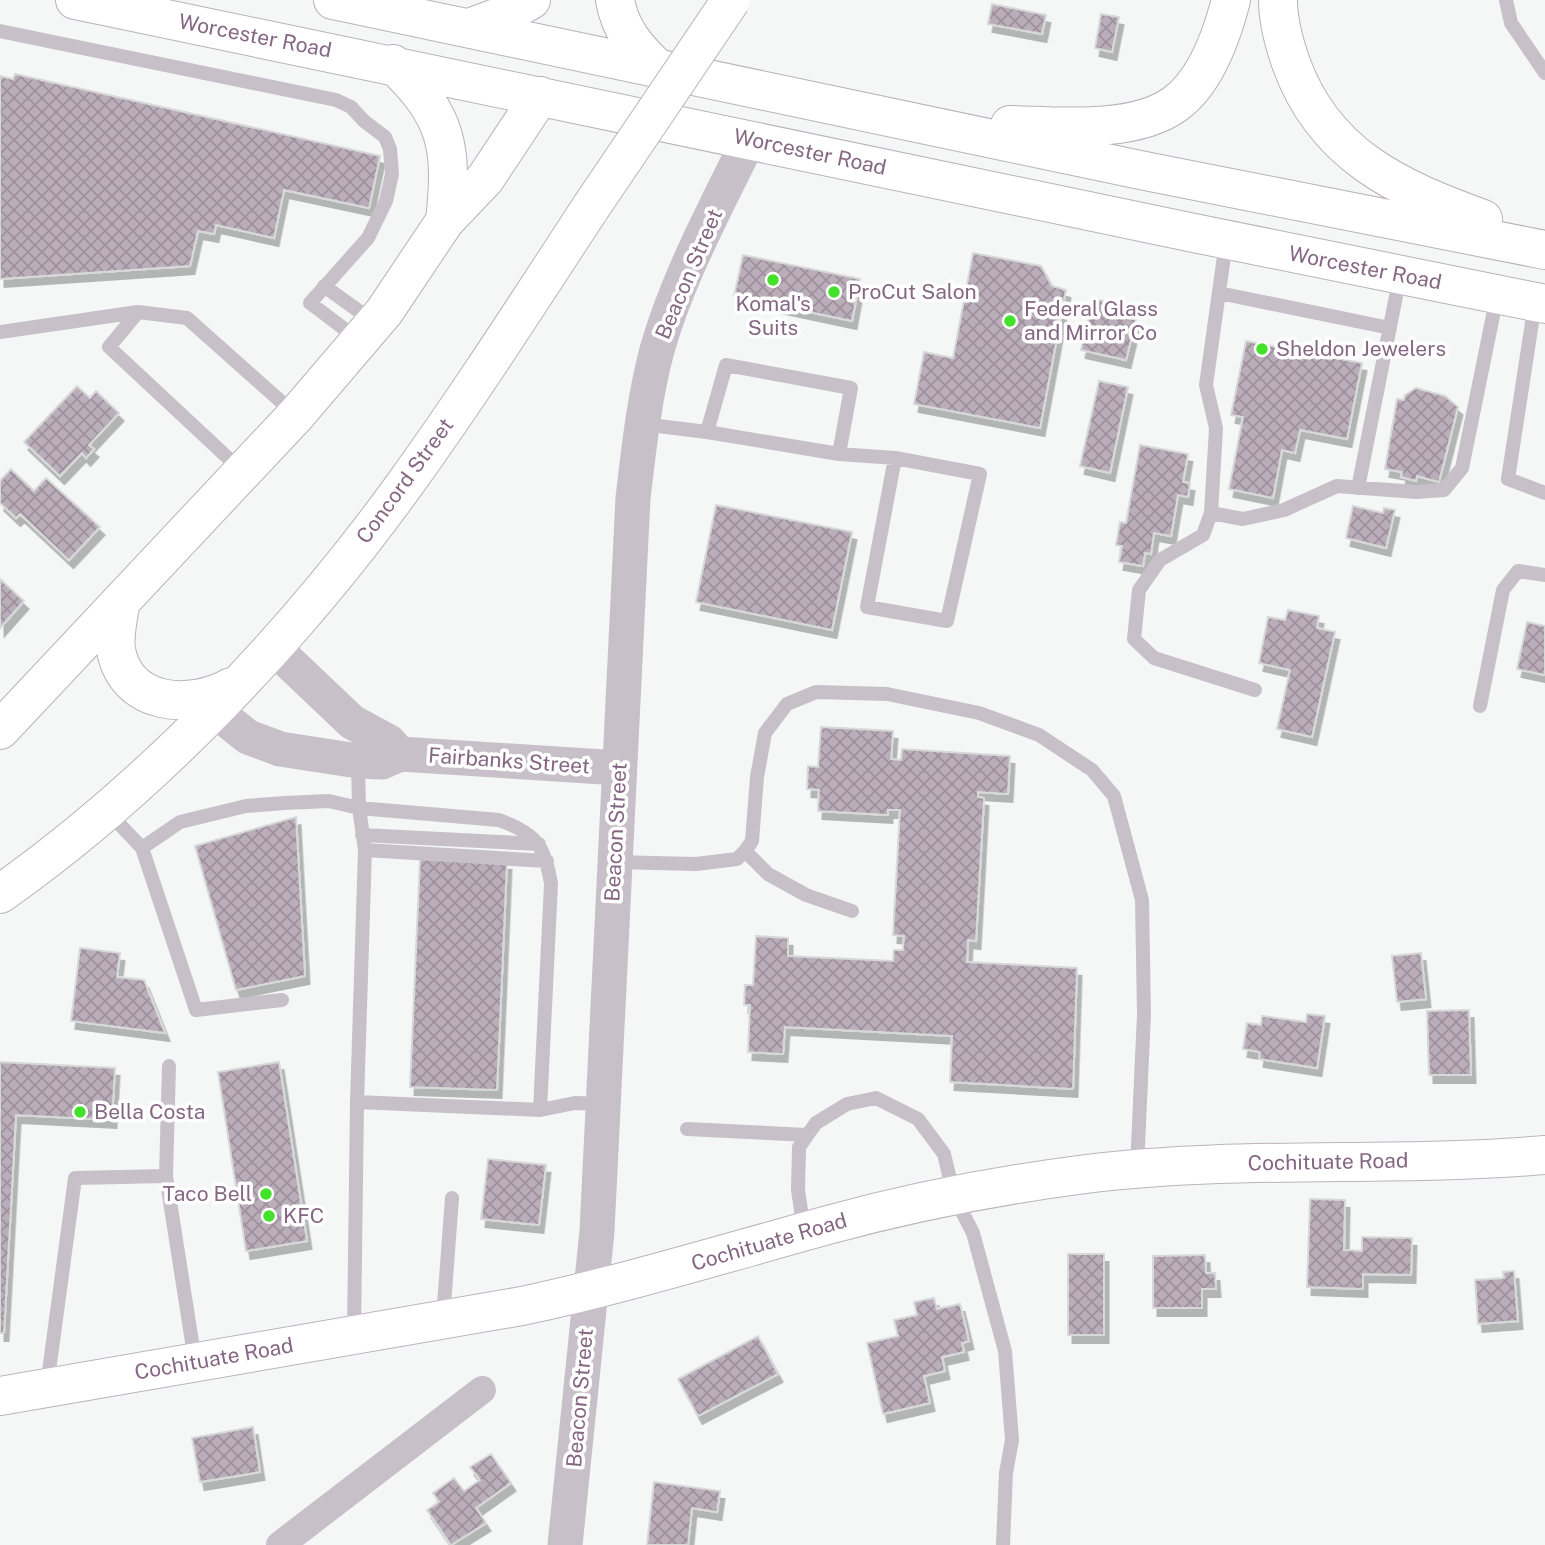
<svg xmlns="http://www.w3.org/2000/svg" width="1545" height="1545" font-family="'Public Sans',sans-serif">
<defs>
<pattern id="building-cross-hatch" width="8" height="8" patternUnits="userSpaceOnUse" patternTransform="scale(1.75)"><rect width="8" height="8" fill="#bbaebb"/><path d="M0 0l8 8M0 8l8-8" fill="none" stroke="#9e919d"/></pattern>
<filter id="shadow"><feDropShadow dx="4.5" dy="8" stdDeviation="0" flood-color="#0004"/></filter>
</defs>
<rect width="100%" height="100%" fill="#f4f7f6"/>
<!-- building -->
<path fill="url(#building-cross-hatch)" stroke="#d7d9d8" stroke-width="2" filter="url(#shadow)" d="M992,4L1046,15L1042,34L988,24Z
M1101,14L1119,17L1112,52L1095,48Z
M15,74L380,156L369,208L284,190L274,238L216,225L214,234L198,231L190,266L0,279V76L13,79Z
M973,253L1041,266L1052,286L1066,290L1040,428L914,404L924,352L953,358Z
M743,255L860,279L852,321L734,296Z
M1099,300L1114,303L1111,313L1136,319L1126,360L1081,350L1091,308L1096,310Z
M1246,341L1362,363L1347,439L1300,430L1295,453L1282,450L1273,498L1229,489L1243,417L1231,415Z
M1099,381L1128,387L1110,473L1080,466Z
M77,386L90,398L96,391L119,413L89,445L94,449L86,458L82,453L60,476L24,442Z
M1416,388L1445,396L1458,407L1439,482L1417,476L1416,481L1401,477L1402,472L1385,469L1397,399L1404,400L1405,395Z
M1140,445L1188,454L1183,482L1190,483L1188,497L1178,495L1171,536L1154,533L1151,554L1145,553L1143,566L1119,562L1122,546L1116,545L1120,522L1126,523Z
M11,469L34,491L46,478L100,527L69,560L20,514L16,518L0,503V481Z
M716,505L852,532L832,630L696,602Z
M1353,506L1383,513L1384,508L1395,510L1386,548L1346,538Z
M0,579L24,601L0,628Z
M1288,610L1319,616L1317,628L1335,632L1312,737L1277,729L1290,670L1259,663L1268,617L1285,620Z
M1527,622L1545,626V675L1517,669Z
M821,727L893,731L891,759L901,760L902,749L1010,756L1008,794L978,792V797L984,798L976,941L968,940L967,962L1077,968L1073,1089L950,1082L952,1036L785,1027L783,1054L748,1052L750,1005H744L745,985H753L756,936L788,938V956L893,961L894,950H903L904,936L893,935L900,810H888V815L818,811L819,790L807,789L808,766L818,767Z
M296,817L305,976L236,990L195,846Z
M420,859L507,862L497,1090L410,1087Z
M80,948L120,953L117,977L144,980L165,1033L71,1021Z
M1421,953L1426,999L1397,1002L1392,956Z
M1469,1010L1471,1075H1429L1427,1011Z
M1307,1014L1325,1016L1317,1068L1259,1059L1260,1052L1243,1049L1247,1023L1261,1025L1262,1016L1306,1022Z
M0,1062L115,1068L112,1120L16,1115L4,1333H0Z
M279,1062L307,1241L246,1251L218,1072Z
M488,1159L546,1165L539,1225L481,1219Z
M1310,1199L1345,1200L1344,1250L1362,1251V1237L1412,1238L1411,1275L1363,1274V1289L1307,1287Z
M1068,1254H1104V1335H1068Z
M1205,1255L1206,1273H1215L1216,1289H1202V1308H1153V1256Z
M1514,1271L1518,1321L1478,1324L1475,1280L1504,1278L1503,1272Z
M934,1298L937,1309L960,1304L969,1341L962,1343L964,1352L942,1357L945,1371L924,1376L930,1403L883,1414L867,1343L898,1336L894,1320L917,1315L914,1302Z
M758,1336L778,1374L698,1416L678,1379Z
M253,1427L260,1472L200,1482L192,1438Z
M491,1454L511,1483L476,1508L486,1523L451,1545L427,1510L439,1502L433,1493L454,1478L464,1491L480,1480L470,1467Z
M654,1482L720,1491L717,1512L692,1508L688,1545H647Z"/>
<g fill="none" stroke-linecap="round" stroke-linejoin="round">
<defs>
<path id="secondary" d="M0,1396L522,1306C625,1284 726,1253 828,1225C912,1202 1000,1185 1086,1174C1239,1155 1392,1168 1545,1155"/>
<path id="primary" d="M121,601C118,617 114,634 116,650C126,706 190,710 231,687
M0,730L296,415L384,312L445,221
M0,894C152,787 296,635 405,484C470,394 530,300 591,207"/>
<path id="trunk" d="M75,0C565,99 1054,207 1545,304
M333,0L1140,170L1545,250
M615,0C620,29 635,47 656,67
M1278,0C1278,21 1284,43 1291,63C1324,155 1397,188 1483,219
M469,28L504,15L531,0
M393,64C448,116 453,148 445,221
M1010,125C1058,126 1134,134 1175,104C1206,82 1222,35 1231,0
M445,221L485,179L540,96"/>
</defs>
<!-- secondary casing -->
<use href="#secondary" stroke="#bdb3bc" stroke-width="40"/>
<!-- primary casing -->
<use href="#primary" stroke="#bbb2ba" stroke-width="40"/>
<!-- trunk casing -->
<use href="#trunk" stroke="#bab1b9" stroke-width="40"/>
<!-- service -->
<path stroke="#c8c0c8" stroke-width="14" d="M1506,0L1511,23L1545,73
M0,31L336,100L351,107L364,121L385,137L390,149L392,174L386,201L368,238L310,303L359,340
M1226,242L1206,385L1216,428L1211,513L1203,535L1160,560L1139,590L1134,639L1154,658L1255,690
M324,286L374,322
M1219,293L1390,328
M1535,303L1508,479L1545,493
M0,332L138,312
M642,424L707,432L726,365L851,388L839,454
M707,432L839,454L895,458L867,607L947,621L980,474L895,458
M242,471L109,347L138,312L187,318L295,414
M1358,488L1400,276
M1211,513L1243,519L1284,510L1337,486L1416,492L1444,490L1462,468L1497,296
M1480,706L1503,590L1518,571L1545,575
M107,811L142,848
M362,835L539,844
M365,850L547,861
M745,851L768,874L806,895L852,911
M614,862L696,864L737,859L745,851L752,841L757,777L765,733L787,704L816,692L887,694L979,713L1039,735L1092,770L1114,796L1142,900L1144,1014L1137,1168
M282,1000L196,1010L142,848L180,822L246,806L284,803L329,801L359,808L499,820C536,833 545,846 551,884L540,1110
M357,1102L540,1110L575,1103L603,1104
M687,1129L807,1135
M166,1176L169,1066
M804,1231L798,1190L799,1147L816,1123L847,1104L876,1098L918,1119L944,1154L954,1196L973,1233L1005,1351L1012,1440L1006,1473L1003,1545
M443,1318L452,1198
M354,1334L357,1102L365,850L359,808L358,761
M47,1386L75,1178L166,1176L195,1361"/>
<!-- minor -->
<path stroke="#c8c0c8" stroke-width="28" d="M280,1545L482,1390"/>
<!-- tertiary -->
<path stroke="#c8c0c8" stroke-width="35" d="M272,646L352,722L389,742L400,754
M213,709L248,737L280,749L358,761L382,762L400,754L619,768
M565,1545L597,1231L633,498C639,448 644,399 657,350C678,276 716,208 749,139"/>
<!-- secondary -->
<use href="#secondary" stroke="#fff" stroke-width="38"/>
<!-- primary -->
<use href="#primary" stroke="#fff" stroke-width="38"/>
<!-- trunk -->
<use href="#trunk" stroke="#fff" stroke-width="38"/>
<defs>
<path id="primary-bridge" d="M591,207L731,0"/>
</defs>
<!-- primary-bridge casing -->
<use href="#primary-bridge" stroke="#bbb2ba" stroke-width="40" stroke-linecap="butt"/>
<!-- primary-bridge -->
<use href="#primary-bridge" stroke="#fff" stroke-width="38"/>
</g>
<!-- markers -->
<g fill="#41e229" stroke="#fff" stroke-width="2.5">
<circle cx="773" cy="280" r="7"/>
<circle cx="834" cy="292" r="7"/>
<circle cx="1010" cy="321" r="7"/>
<circle cx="1262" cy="349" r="7"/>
<circle cx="80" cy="1112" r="7"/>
<circle cx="266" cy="1194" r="7"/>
<circle cx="269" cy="1216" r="7"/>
</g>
<g text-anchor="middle" stroke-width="7" stroke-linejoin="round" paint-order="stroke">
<!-- street labels -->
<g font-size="21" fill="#856683" stroke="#fff">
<text transform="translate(255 36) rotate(11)" y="7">Worcester Road</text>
<text transform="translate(810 152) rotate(12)" y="7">Worcester Road</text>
<text transform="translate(1365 268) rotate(11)" y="7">Worcester Road</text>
<text transform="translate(689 274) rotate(-67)" y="7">Beacon Street</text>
<text transform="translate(405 481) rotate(-54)" y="7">Concord Street</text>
<text transform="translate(509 761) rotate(4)" y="7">Fairbanks Street</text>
<text transform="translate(616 832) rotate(-87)" y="7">Beacon Street</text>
<text transform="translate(1328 1162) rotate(-1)" y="7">Cochituate Road</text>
<text transform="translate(769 1242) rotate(-16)" y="7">Cochituate Road</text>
<text transform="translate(214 1359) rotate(-10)" y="7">Cochituate Road</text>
<text transform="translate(580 1398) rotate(-85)" y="7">Beacon Street</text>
</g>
<!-- poi labels -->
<g font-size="21" fill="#856683" stroke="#fff" text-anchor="start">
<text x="848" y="299">ProCut Salon</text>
<text x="773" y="311" text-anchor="middle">Komal's<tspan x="773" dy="24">Suits</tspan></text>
<text x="1024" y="316">Federal Glass<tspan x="1024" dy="24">and Mirror Co</tspan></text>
<text x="1276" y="356">Sheldon Jewelers</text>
<text x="94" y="1119">Bella Costa</text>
<text x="252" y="1201" text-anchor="end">Taco Bell</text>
<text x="283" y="1223">KFC</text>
</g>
</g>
</svg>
